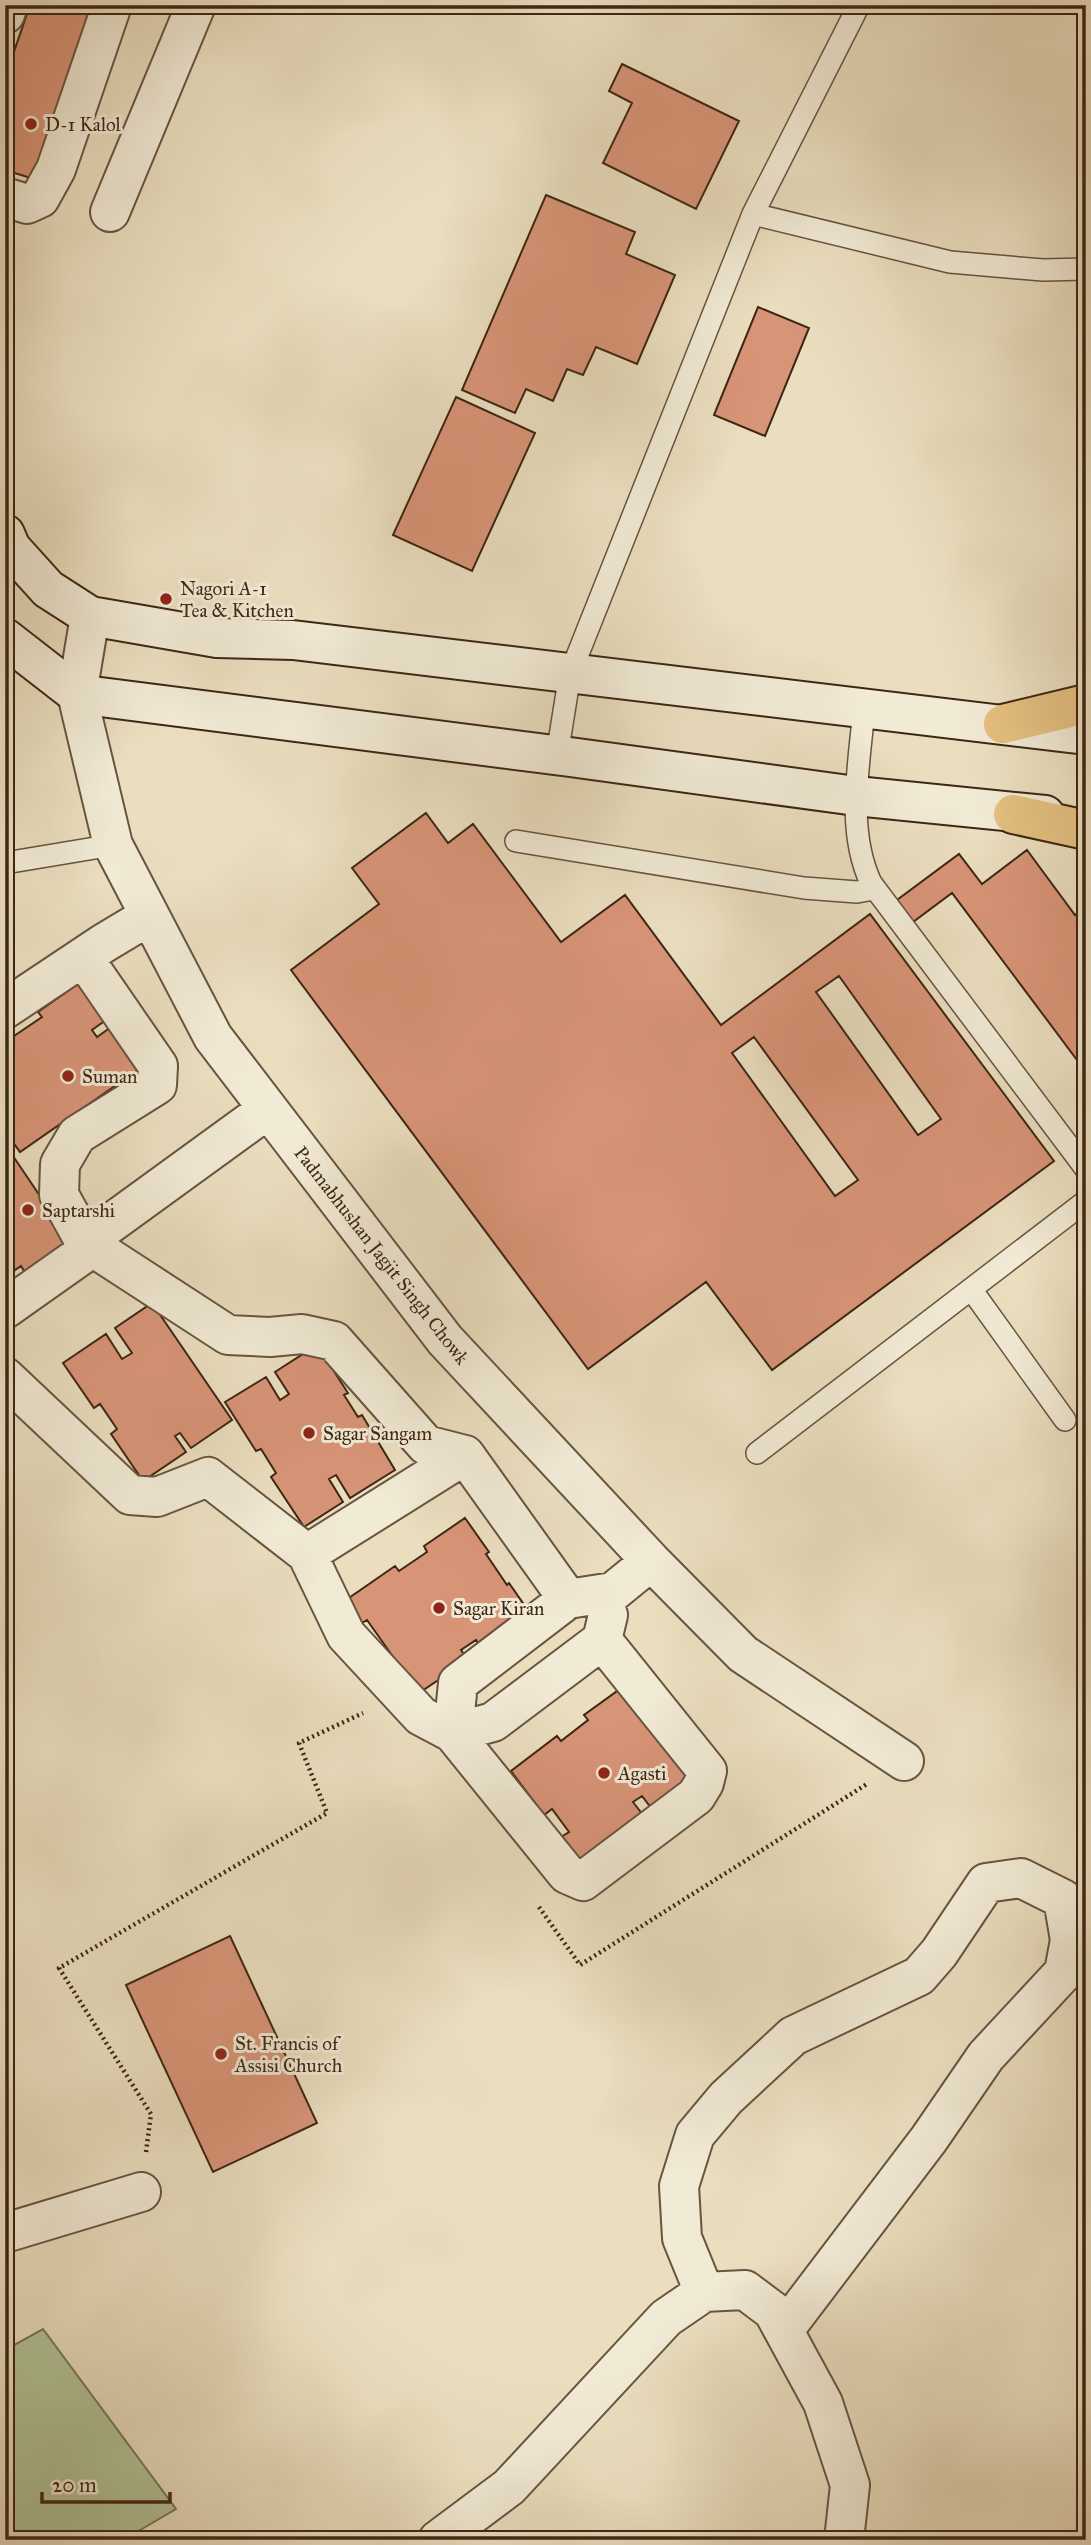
<svg xmlns="http://www.w3.org/2000/svg" width="1091" height="2545" font-family="'IM FELL Great Primer',serif">
<rect width="100%" height="100%" fill="#eadebf"/>
<filter id="stains"><feTurbulence type="fractalNoise" baseFrequency=".00286" numOctaves="4"/><feColorMatrix values="0 0 0 0 .2 0 0 0 0 .09 0 0 0 0 .02 0 0 0 .5 -.17"/></filter>
<radialGradient id="worn" r=".72"><stop offset=".6" stop-color="#630" stop-opacity="0"/><stop offset="1" stop-color="#630" stop-opacity=".3"/></radialGradient>
<!-- green -->
<path fill="#b1c296" stroke="#777456" stroke-width="2" d="M43,2329L176,2509L123,2540H5V2350Z"/>
<!-- building -->
<path fill="#d89477" stroke="#3d2615" stroke-width="2" fill-rule="evenodd" d="M30,5H96L37,180L5,170V78Z
M622,64L739,121L696,209L603,163L632,103L609,91Z
M546,195L635,232L626,254L675,275L637,364L596,347L583,375L567,369L553,401L526,389L515,413L462,390Z
M758,307L809,328L765,436L714,415Z
M456,397L535,433L472,571L393,535Z
M426,813L448,843L473,824L561,942L625,895L721,1025L870,914L1054,1161L772,1370L706,1282L588,1369L291,970L379,904L352,868ZM839,976L941,1119L918,1135L816,992ZM754,1037L858,1180L835,1196L732,1053Z
M1027,850L1075,915L1086,907V1072L952,893L913,922L897,900L959,854L982,884Z
M85,979L106,1020L92,1030L97,1037L111,1027L145,1065L20,1152L5,1131V1127L9,1124L5,1119V1103L14,1097L7,1087L5,1088V1035L7,1033L11,1038L42,1017L38,1012Z
M11,1153L73,1245L27,1276L21,1266L5,1277V1156Z
M152,1303L232,1420L191,1448L180,1433L175,1436L186,1452L143,1481L111,1434L117,1429L100,1404L94,1408L63,1363L106,1334L122,1359L132,1353L115,1328Z
M317,1345L348,1393L344,1395L358,1417L362,1415L395,1470L350,1498L336,1475L329,1479L343,1502L304,1527L271,1477L276,1473L261,1449L256,1451L225,1402L266,1377L280,1400L289,1394L275,1372Z
M465,1518L489,1552L486,1554L507,1585L509,1583L532,1616L482,1650L476,1640L461,1650L468,1660L413,1697L396,1661L367,1620L362,1623L346,1600L395,1566L399,1571L427,1552L424,1546Z
M627,1684L697,1775L652,1809L642,1796L633,1802L643,1815L581,1863L561,1837L569,1832L552,1809L544,1815L511,1771L557,1736L561,1741L588,1720L584,1715Z
M230,1936L317,2123L213,2172L126,1985Z"/>
<g fill="none" stroke-linecap="round" stroke-linejoin="round">
<defs>
<path id="service" d="M753,214L950,262L1043,270L1086,269
M864,709C859,766 846,830 871,883L1086,1169
M557,755L570,674L753,214L859,5
M516,841L804,888L857,892L868,890L871,883
M5,863L113,845
M971,1289L1065,1420
M757,1453L1086,1201"/>
<path id="minor" d="M5,14L8,5
M5,197L27,204L40,198L56,169L112,5
M110,212L196,5
M90,616L77,694L113,845L213,1037L445,1340L651,1561L743,1654L904,1761
M5,1009L104,943L149,916
M268,1109L85,1242L228,1335L270,1337L302,1334L334,1341L426,1445L465,1455L568,1599
M5,1309L80,1256L85,1242L59,1195L60,1164L77,1135L157,1085L158,1066L83,957
M5,1377L130,1495L157,1497L208,1477L307,1554L465,1455
M307,1554L346,1635L421,1716L453,1733L493,1722L602,1640L608,1615
M602,1640L707,1771L704,1783L696,1796L583,1881L567,1874L453,1733L458,1683L568,1599L613,1592L651,1561
M5,2233L141,2192
M704,2292L682,2238L679,2186L695,2135L726,2098L793,2036L919,1976L939,1953L986,1883L1021,1878L1063,1899L1070,1940L1064,1972L986,2056L929,2139L784,2330
M438,2540L509,2487L666,2318L704,2292L745,2290L773,2311L823,2403L850,2485L844,2540"/>
<path id="secondary" d="M5,534L11,548L48,589L90,616L217,638L293,640L1086,735
M5,638L77,694L570,757L856,796L1045,815"/>
<path id="motorway" d="M1003,724L1086,704
M1013,814L1086,830"/>
</defs>
<!-- service casing -->
<use href="#service" stroke="#685440" stroke-width="24"/>
<!-- minor casing -->
<use href="#minor" stroke="#685440" stroke-width="42"/>
<!-- secondary casing -->
<use href="#secondary" stroke="#3d2615" stroke-width="42"/>
<!-- motorway casing -->
<use href="#motorway" stroke="#3d2615" stroke-width="42"/>
<!-- path -->
<path stroke="#3d2615" stroke-width="4.5" stroke-dasharray="2 3.5" stroke-linecap="butt" d="M539,1907L580,1965L867,1784
M146,2152L151,2114L59,1968L327,1813L299,1743L363,1713"/>
<!-- service -->
<use href="#service" stroke="#f1ead5" stroke-width="21"/>
<!-- minor -->
<use href="#minor" stroke="#f1ead5" stroke-width="38"/>
<!-- secondary -->
<use href="#secondary" stroke="#f1ead5" stroke-width="38"/>
<!-- motorway -->
<use href="#motorway" stroke="#e5bf80" stroke-width="38"/>
</g>
<!-- markers -->
<g fill="#8f2418" stroke="#f1ead5" stroke-width="2.5">
<circle cx="31" cy="124" r="7"/>
<circle cx="166" cy="599" r="7"/>
<circle cx="68" cy="1076" r="7"/>
<circle cx="28" cy="1210" r="7"/>
<circle cx="309" cy="1433" r="7"/>
<circle cx="439" cy="1608" r="7"/>
<circle cx="604" cy="1773" r="7"/>
<circle cx="221" cy="2054" r="7"/>
</g>
<g text-anchor="middle" stroke-width="6" stroke-linejoin="round" paint-order="stroke">
<!-- poi labels -->
<g font-size="19" fill="#3d2615" stroke="#f1ead5" text-anchor="start">
<text x="45" y="131">D-1 Kalol</text>
<text x="180" y="595">Nagori A-1<tspan x="180" dy="22">Tea &amp; Kitchen</tspan></text>
<text x="82" y="1083">Suman</text>
<text x="42" y="1217">Saptarshi</text>
<text x="323" y="1440">Sagar Sangam</text>
<text x="453" y="1615">Sagar Kiran</text>
<text x="618" y="1780">Agasti</text>
<text x="235" y="2050">St. Francis of<tspan x="235" dy="22">Assisi Church</tspan></text>
</g>
<!-- street labels -->
<g font-size="19" fill="#3d2615" stroke="#f1ead5">
<text transform="translate(382 1255) rotate(52)" y="7">Padmabhushan Jagjit Singh Chowk</text>
</g>
</g>
<!-- margin -->
<rect width="1091" height="2545" fill="none" stroke="#eadebf" stroke-width="28"/>
<rect x="7" y="7" width="1077" height="2531" fill="none" stroke="#3d2615" stroke-width="3.5"/>
<rect x="14" y="14" width="1063" height="2517" fill="none" stroke="#3d2615" stroke-width="2"/>
<!-- scale -->
<path d="M42 2492v10h128v-10" fill="none" stroke="#3d2615" stroke-width="3.5"/>
<text x="52" y="2492" font-size="21" fill="#3d2615" stroke="#f1ead5" stroke-width="5" paint-order="stroke">20 m</text>
<rect width="100%" height="100%" filter="url(#stains)"/>
<rect width="100%" height="100%" fill="url(#worn)"/>
</svg>
